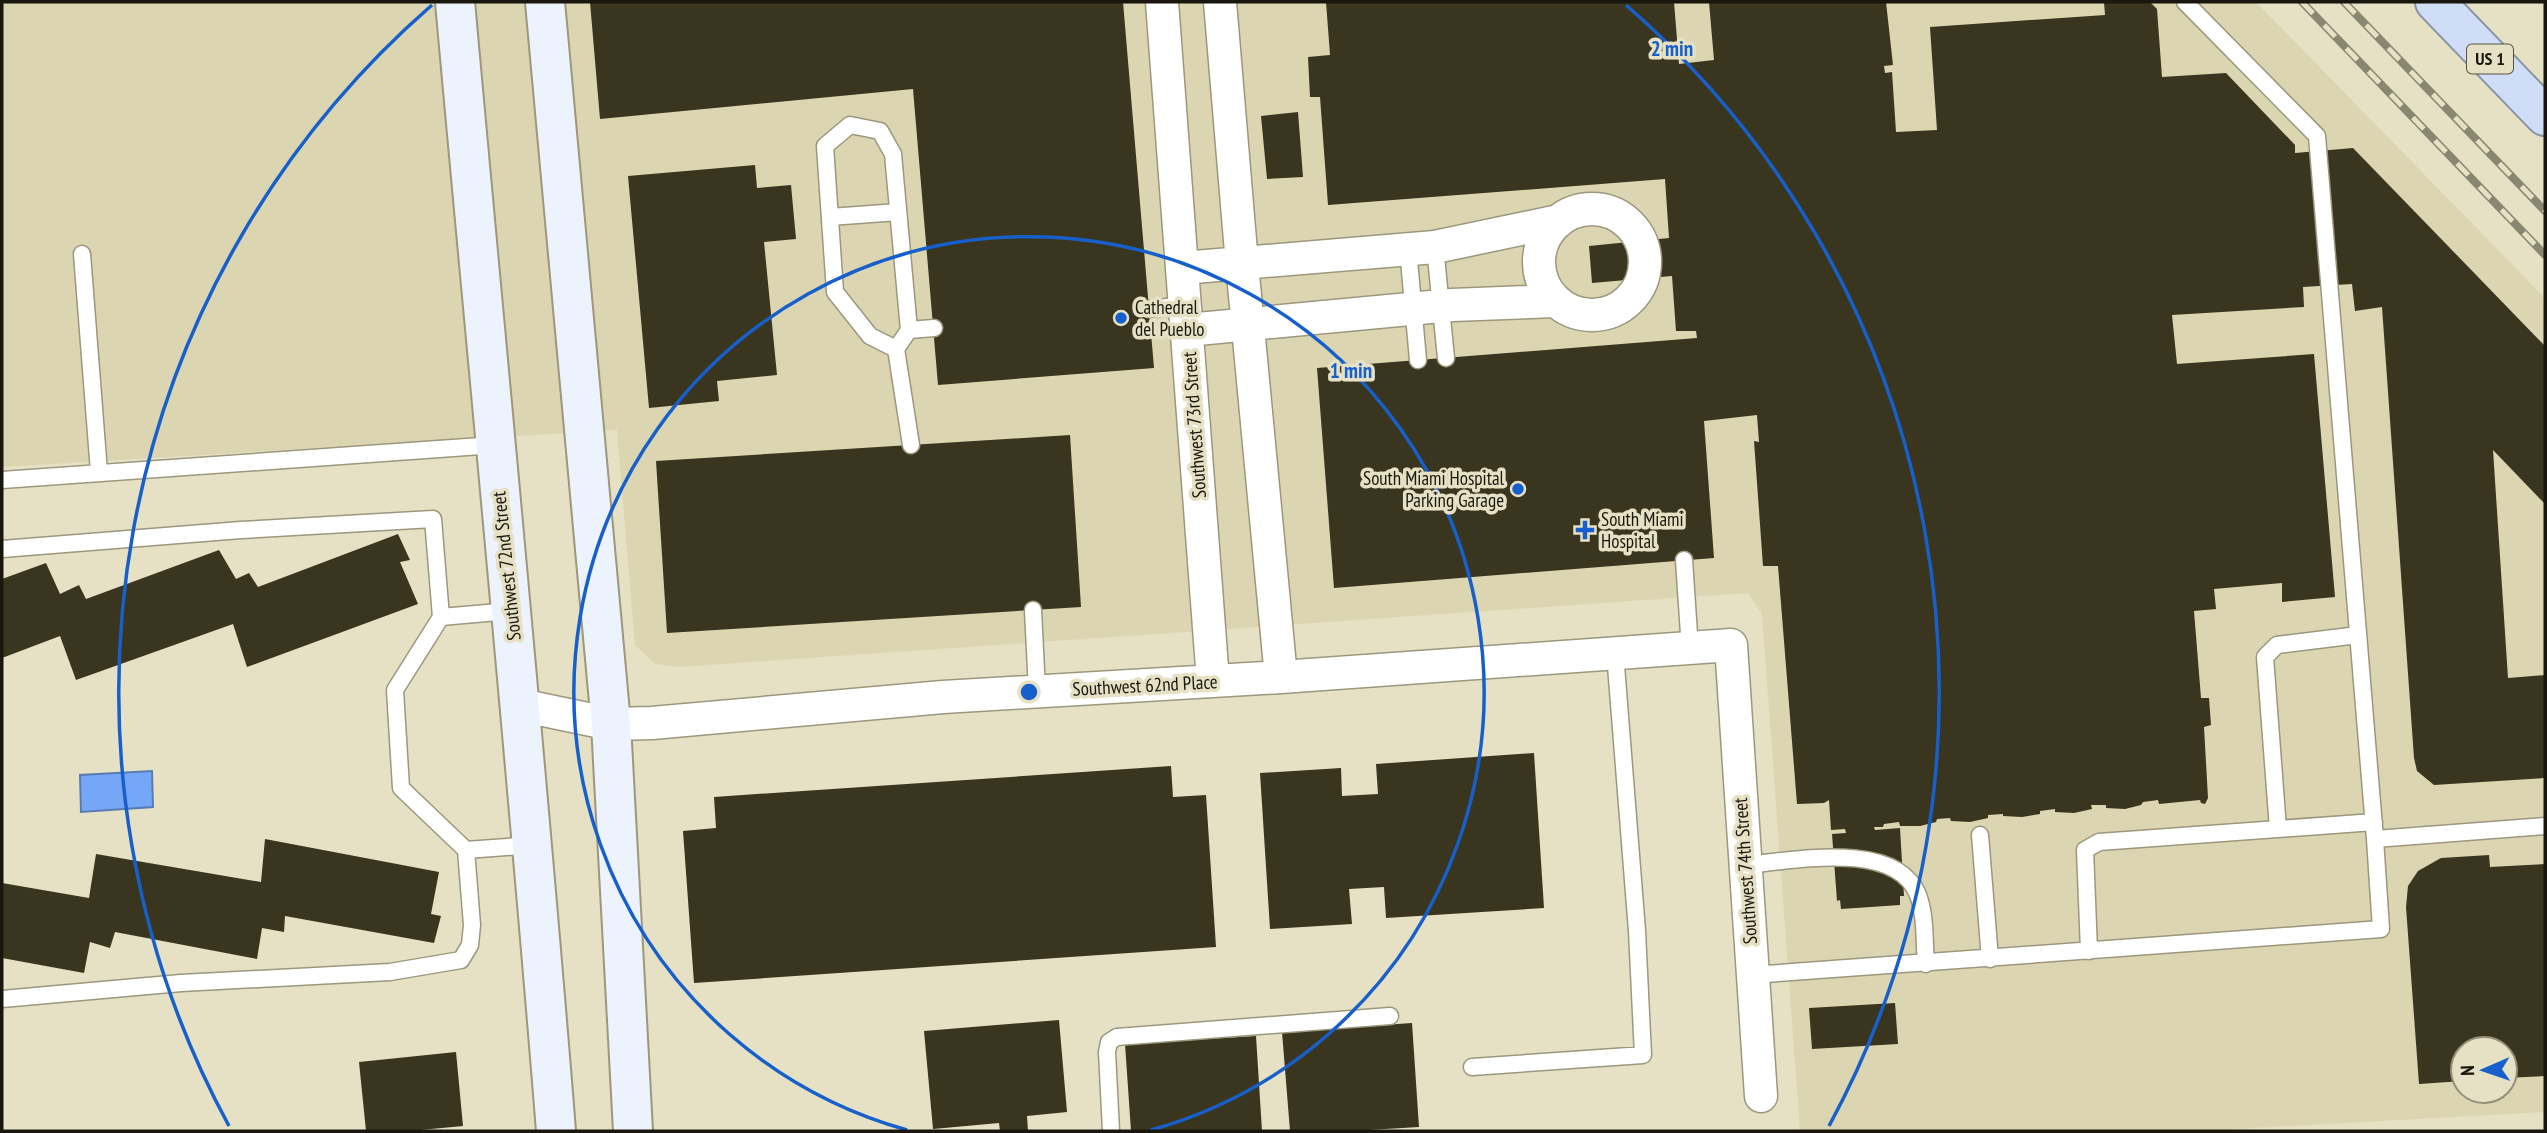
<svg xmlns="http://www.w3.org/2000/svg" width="2547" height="1133" font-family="'PT Sans Narrow',sans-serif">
<rect width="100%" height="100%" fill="#e6e1c5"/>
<!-- built -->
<path fill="#dcd5b2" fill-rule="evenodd" d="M2,2H2256L2545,298V1112L2198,1131H1800L1762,614L1748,593L679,667L655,664L635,645L617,430L2,467ZM2463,1049H2505V1091H2463Z"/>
<!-- water -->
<path fill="#75a7f6" stroke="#597cb0" stroke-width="2" d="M152,771L153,807L81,812L80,775Z"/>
<!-- building -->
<path fill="#39351e" d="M590,2H1123L1154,368L938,385L913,89L600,119Z
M1326,2H1674L1679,64L1714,60L1709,2H1886L1893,65L1884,66L1885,73L1892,72L1896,132L1937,130L1930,27L2105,15L2104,2H2150L2157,9L2162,77L2226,73L2295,145V153L2353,148L2545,346V504L2493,450L2508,678L2545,675V778L2434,785L2417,771L2414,758L2382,307L2355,311L2352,284L2303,287L2304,307L2172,315L2177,364L2314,354L2335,597L2282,602V583L2214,589L2216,609L2194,611L2201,698H2209L2211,725L2204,727L2208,798L2205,804L2201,803L2200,800L2159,804L2158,800L2143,802L2141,805L2125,809L2106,808V805H2091L2092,809L2074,813L2055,812V809L2040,811V814L2022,817L2003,816V814L1988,815V818L1970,822L1951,821L1950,818L1937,819L1936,822L1920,826H1900L1899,822L1884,824L1883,827H1874L1875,830L1900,828L1904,896H1900V905L1841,909L1840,900L1837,901L1832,834L1846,833L1845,829L1831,830L1829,800L1824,803L1797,804L1778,566H1763L1754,441L1759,442L1757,415L1704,421L1714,558L1334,588L1317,368L1697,338L1696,331H1676L1672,276L1592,283L1589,246L1669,238L1665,179L1328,205L1320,97H1310L1308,57L1330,55Z
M1298,112L1303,177L1267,179L1261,116Z
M755,165L757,188L791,185L796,239L764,242L777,375L717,381L719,401L649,408L628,176Z
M1070,435L1081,607L667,633L656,461Z
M398,534L410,560L400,562L418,604L247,667L233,624L76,680L60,636L2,658V579L46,563L60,594L79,585L86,599L219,550L236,579L249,573L258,587Z
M1534,753L1544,908L1386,918L1384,887L1349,889L1352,924L1270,929L1260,773L1341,768L1342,796L1378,794L1376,764Z
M1171,766L1173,797L1206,795L1216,947L694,983L683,831L716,828L714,797Z
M265,839L439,872L431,914L441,916L434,943L285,916L284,932L262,928L257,959L115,932L110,948L90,942L84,973L2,958V883L89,898L96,854L261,882Z
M2489,855L2490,867L2545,864V1076L2505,1078V1049H2463V1081L2419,1084L2406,907L2408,886L2418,871L2441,858Z
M1895,1003L1898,1044L1812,1049L1809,1008Z
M1059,1020L1067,1112L1027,1116L1028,1131H1000L999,1123L933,1129L924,1031Z
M1412,1023L1419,1127L1352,1131H1290L1282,1032Z
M1256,1036L1262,1131H1131L1125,1044Z
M456,1052L463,1126L410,1131H366L359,1062Z"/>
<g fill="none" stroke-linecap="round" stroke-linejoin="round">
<defs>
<path id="service" d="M2185,2L2317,136L2375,839
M830,217L898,212
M1435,247L1446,358
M1408,249L1418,360
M82,254L99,472
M1149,309L1185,305
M909,330L934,328
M896,349L870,336L835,292L825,146L850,125L880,131L893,154L909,330L896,349L911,445
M2,480L495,445
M2,549L241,530L433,519L441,617L395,690L401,788L466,850L472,925L470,945L461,960L390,972L181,983L2,999
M1684,560L1690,649
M1033,610L1037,691
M441,617L510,611
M2278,829L2265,657L2277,645L2358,635
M1980,835L1990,959
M466,850L533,845
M1745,865C1792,861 1896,839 1918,895C1926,916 1924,942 1926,964
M2089,951L2085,850L2099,842L2374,822
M1752,975L2381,929L2375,839L2545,826
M1472,1067L1643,1055L1637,931L1615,653
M1111,1131L1107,1052L1109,1042L1117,1037L1390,1016"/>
<path id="minor" d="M1162,2L1213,681
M1220,2L1242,264L1281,677
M1539 262a53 53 0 1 1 106 0a53 53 0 1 1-106 0Z
M1182,268L1435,247L1559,221
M1187,330L1452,305L1555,301
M520,705L611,724L652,723L943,697L1281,677L1731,645L1761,1096"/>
<path id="secondary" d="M455,2C489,378 526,754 556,1131
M545,2L611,724L633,1131"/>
<path id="trunk" d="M2435,2L2545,116"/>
</defs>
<!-- service casing -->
<use href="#service" stroke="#9c977d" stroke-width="19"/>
<!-- minor casing -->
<use href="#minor" stroke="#9c977d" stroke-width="35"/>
<!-- secondary casing -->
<use href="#secondary" stroke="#9c977d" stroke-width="42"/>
<!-- trunk casing -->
<use href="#trunk" stroke="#8893a3" stroke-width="42"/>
<!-- service -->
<use href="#service" stroke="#fff" stroke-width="16"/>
<!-- minor -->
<use href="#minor" stroke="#fff" stroke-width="32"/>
<!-- secondary -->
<use href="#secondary" stroke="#edf3fc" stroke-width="38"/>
<!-- trunk -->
<use href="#trunk" stroke="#cfdef6" stroke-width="38"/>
<defs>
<path id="rail" d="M2302,2L2545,255
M2344,2L2545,211"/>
</defs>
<!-- rail casing -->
<use href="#rail" stroke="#898672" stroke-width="8"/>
<!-- rail -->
<use href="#rail" stroke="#e6e1c5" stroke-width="5" stroke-dasharray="16" stroke-linecap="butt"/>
</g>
<!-- distance rings -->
<g fill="none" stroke="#1760cb" stroke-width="3.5">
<path d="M907 1130A455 455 0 1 1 1151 1130"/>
<path d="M229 1126A910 910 0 0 1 432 5M1626 5A910 910 0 0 1 1829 1126"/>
</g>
<!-- markers -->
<g fill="#1760cb" stroke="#e6e1c5" stroke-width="2.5">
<circle cx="1121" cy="318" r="7"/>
<circle cx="1518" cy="489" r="7"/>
<path d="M1581.5 519.5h7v7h7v7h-7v7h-7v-7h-7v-7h7z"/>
</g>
<g text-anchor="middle" stroke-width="7" stroke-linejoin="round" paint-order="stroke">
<!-- shield labels -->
<rect fill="#e6e1c5" stroke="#565444" stroke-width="2" x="2467" y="44.5" width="46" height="29" rx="5"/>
<g font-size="18" font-weight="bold" fill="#19170d">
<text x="2490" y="65">US 1</text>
</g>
<!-- poi labels -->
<g font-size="19" fill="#19170d" stroke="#e6e1c5" text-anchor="start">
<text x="1135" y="314">Cathedral<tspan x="1135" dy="22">del Pueblo</tspan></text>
<text x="1504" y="485" text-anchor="end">South Miami Hospital<tspan x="1504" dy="22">Parking Garage</tspan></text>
<text x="1601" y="526">South Miami<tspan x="1601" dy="22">Hospital</tspan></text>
</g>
<!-- street labels -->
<g font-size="19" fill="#19170d" stroke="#e6e1c5">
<text transform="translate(1194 425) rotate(-94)" y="7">Southwest 73rd Street</text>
<text transform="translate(506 566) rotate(-96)" y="7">Southwest 72nd Street</text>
<text transform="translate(1145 685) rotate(-3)" y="7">Southwest 62nd Place</text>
<text transform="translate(1745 871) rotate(-94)" y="7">Southwest 74th Street</text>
</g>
</g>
<circle cx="1029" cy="692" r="10" fill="#1760cb" stroke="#e6e1c5" stroke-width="3.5"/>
<g font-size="21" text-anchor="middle" font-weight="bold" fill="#1760cb" stroke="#e6e1c5" stroke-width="7" stroke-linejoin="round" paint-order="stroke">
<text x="1672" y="56">2 min</text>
<text x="1351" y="378">1 min</text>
</g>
<!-- border -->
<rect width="2547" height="1133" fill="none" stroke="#19170d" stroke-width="7"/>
<!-- north arrow -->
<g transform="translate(2484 1070) rotate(268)"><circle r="33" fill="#e6e1c5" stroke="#94907b" stroke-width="2"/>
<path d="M0-5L12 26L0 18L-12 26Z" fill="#1760cb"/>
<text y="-10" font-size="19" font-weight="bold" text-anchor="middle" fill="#19170d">N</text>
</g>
</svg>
